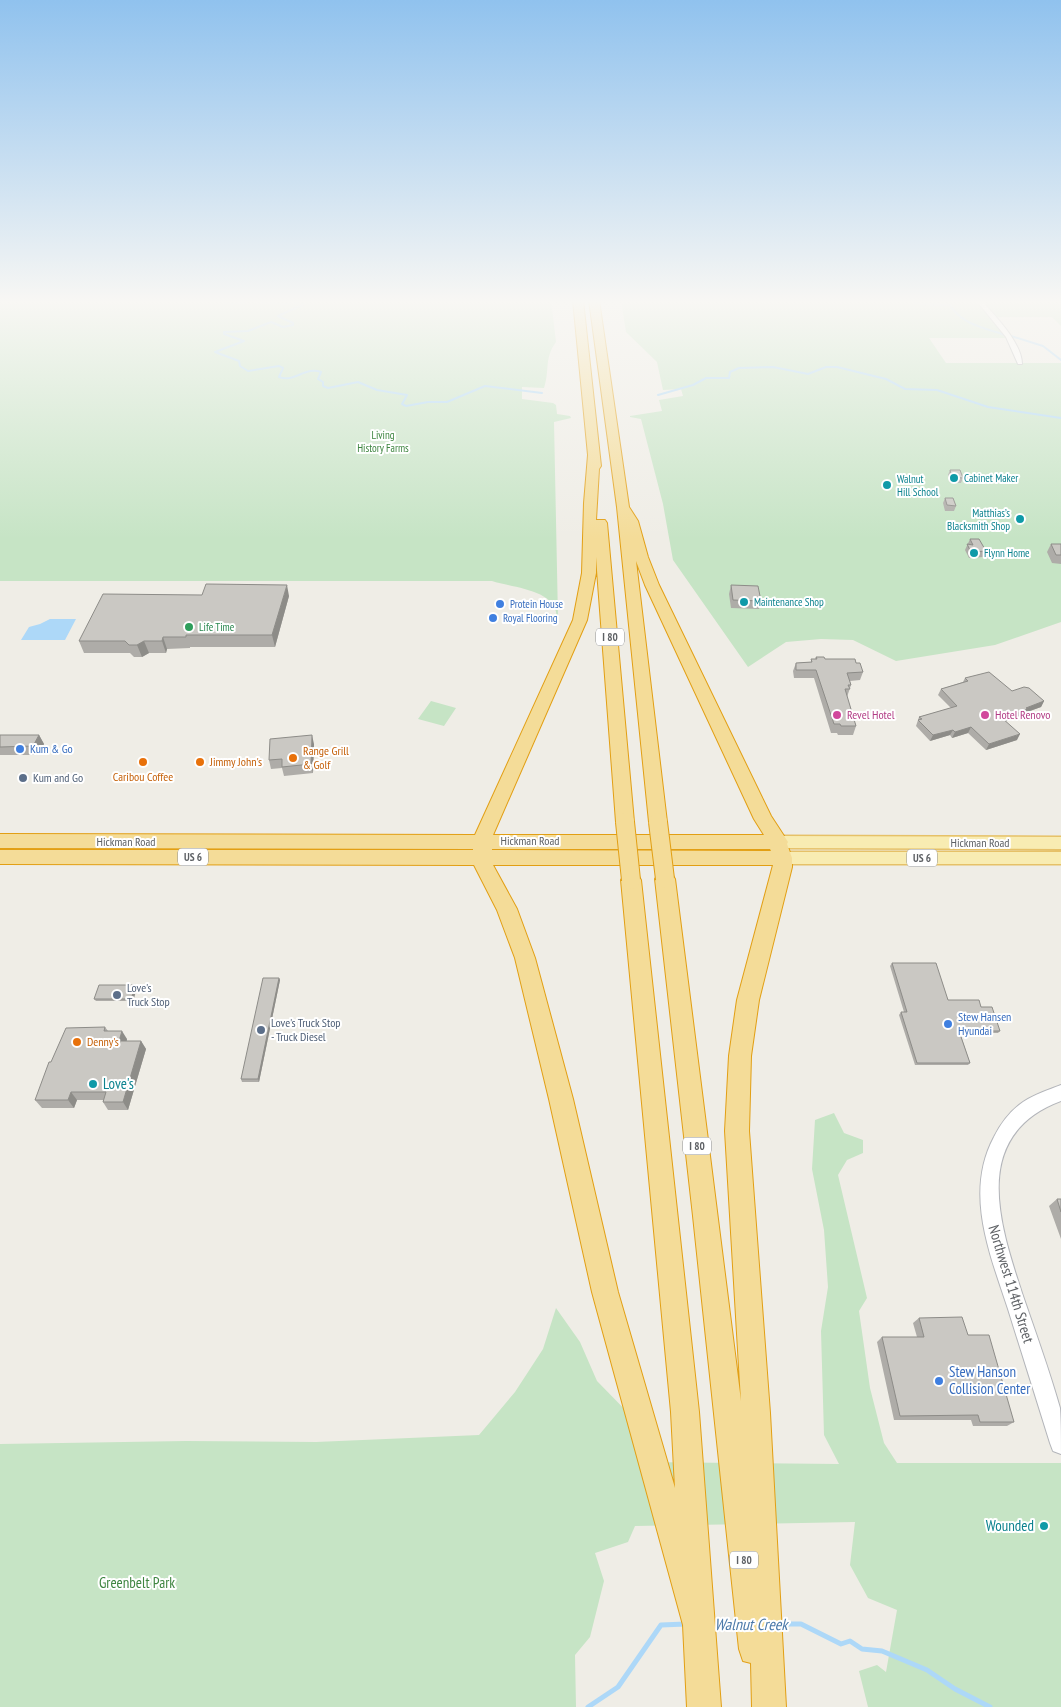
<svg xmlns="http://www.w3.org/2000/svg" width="1061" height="1707" font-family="'PT Sans Narrow',sans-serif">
<rect width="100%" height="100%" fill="#efede6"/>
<!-- green -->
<path fill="#c6e4c5" d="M0,300H551L556,342C544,358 550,370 544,388L522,387V399L553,403L556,405L557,414L570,416L571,418L554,422L558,618L556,621C562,590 513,588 492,581H0Z
M621,300H978L979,302H1061V326L1052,317H993L1010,338H929L946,363H1061V622L995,645L896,661L853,640L821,639L786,642L748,667L673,560L663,504L641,419L630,417V416L662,411L659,400L683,396L681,389L663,390L657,362L626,332Z
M431,701L456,708L444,726L418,719Z
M834,1113L844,1133L863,1140V1153L847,1160L838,1175L867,1298L859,1311L870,1388L884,1443L897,1463H1061V1707H868L859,1671L877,1665L886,1672L897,1610L868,1598L850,1565L855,1522L635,1526L628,1542L595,1553L604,1581L590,1637L575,1655L576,1707H0V1444L186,1441L316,1442L479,1435L515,1392L543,1349L556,1308L580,1342L597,1381L639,1424L640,1462L839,1464L824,1435L821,1331L828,1287L824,1230L812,1169L815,1120Z"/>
<!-- water -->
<path fill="#add8f8" d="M50,619H76L65,640H21L29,627L40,624Z"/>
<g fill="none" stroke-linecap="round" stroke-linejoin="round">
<!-- stream-far1 -->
<path stroke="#add8f8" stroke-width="2" d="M217,300L232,304L248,301L285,304L295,302L304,304L278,316L293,323V325L283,327L271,322L248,331L224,332V334L244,341L215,352L239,361L240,366L248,371L279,366L283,368L279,377C294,383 306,366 321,372L318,379L323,382V386L328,388L358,382L377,390L407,395L402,404L406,406L428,402H447L485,386L542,393
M909,300L920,304L950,305C961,324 985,328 1005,335
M1011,336L1043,346L1061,360
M658,395L693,385L706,378H729L730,372L739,368L773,367L808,374L826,367H837L886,379L905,389L937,390L988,407L1061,418"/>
<!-- stream -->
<path stroke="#add8f8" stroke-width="5" d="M712,1624H738
M777,1624H801L841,1644L850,1641L862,1649L882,1651L927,1670L955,1689L990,1707
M588,1707L618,1687L661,1625L686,1624"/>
<defs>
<path id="street" d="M976,300H981C995,316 1022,343 1022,364H1018L1006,337Z"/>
<path id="secondary" d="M1061,1085V1101C970,1135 999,1223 1022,1293C1035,1331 1049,1369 1060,1408C1061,1422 1061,1440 1061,1454L1053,1451L1050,1443C1036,1398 1022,1354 1008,1309C990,1254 964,1193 994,1137C1001,1123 1010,1111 1023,1102C1035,1094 1048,1090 1061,1085Z"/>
<path id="primary" d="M779,836L1061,837V849L779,848L773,846L771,842L773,838Z
M783,852H1061V864H783L777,862L775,858L777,854Z"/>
<path id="highway" d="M573,300H583L601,466L599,469L596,520H605L607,523L634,822L631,827L625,829L619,827L616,822L596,557V573L587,620L493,835H764L754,819L645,585L636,561L667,822L664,827L658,829L652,827L649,822L617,507L589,300H599L629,507L638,521L648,557L659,585L771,816L788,842L787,844L792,858V867L759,1000L751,1056L749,1131L770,1413L786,1707H752L751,1663L743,1661L739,1649L693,1216L655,879L658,874L665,872L672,874L675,879L741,1401L725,1131L729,1056L737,1000L773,865H493L517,909L535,958L573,1099L618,1292L675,1488L671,1412L621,880L624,875L631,873L638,875L641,880L699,1412L721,1707H687L683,1625L592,1292L549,1099L515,958L497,910L474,865L0,864V850H473V849L0,848V834L475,835L573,620L582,573L584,503L588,455ZM492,849H770L771,851L492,850Z"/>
</defs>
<!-- street casing -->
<use href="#street" stroke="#b3b6ba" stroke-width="2"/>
<!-- secondary casing -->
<use href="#secondary" stroke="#b3b5ba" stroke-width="2"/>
<!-- primary casing -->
<use href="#primary" stroke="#e6c168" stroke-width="3"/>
<!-- highway casing -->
<use href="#highway" stroke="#e29f14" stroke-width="2"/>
<!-- street -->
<use href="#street" fill="#fff" fill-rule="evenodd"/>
<!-- secondary -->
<use href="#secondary" fill="#fff" fill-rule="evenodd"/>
<!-- primary -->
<use href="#primary" fill="#f8ecb2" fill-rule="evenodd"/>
<!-- highway -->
<use href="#highway" fill="#f4dc98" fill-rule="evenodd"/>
<defs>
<path id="highway-bridge" d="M625,822L631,880
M658,822L665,879"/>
</defs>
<!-- highway-bridge casing -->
<use href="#highway-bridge" stroke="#e29f14" stroke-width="20" stroke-linecap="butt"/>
<!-- highway-bridge -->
<use href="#highway-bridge" stroke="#f4dc98" stroke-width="18"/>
</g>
<!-- wall -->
<path fill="#aeaca8" d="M950,470L963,478L961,483H950L948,475Z
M945,498L956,506L954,511H945L943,503Z
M970,539L986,551L983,557L969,558L965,550Z
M1051,544H1061V564L1052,563L1047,552Z
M731,585L761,601L759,609L731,608L729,594Z
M289,596L275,647H190V648L167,649L166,653H149L142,657H134L130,653H84L79,641Z
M816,657L825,659L856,663L863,672L860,680L850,681L851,685L847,697L856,726L853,735H838L837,733H831L814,678H794L793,671L796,663L811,662V659H815Z
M965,678L1012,691L1044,701L1041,707L1027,712L1025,715L1006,721L1017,740L986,750L968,733L952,738L950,735L930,741L916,726L919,717L951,708L938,695L941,689L963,682Z
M0,735H39L44,744L38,755H0Z
M314,744L313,773L284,776L282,768L271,769L269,760Z
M892,963L948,1000L981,1007L1000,1031L998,1033H960L970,1063L968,1065H915L899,1015L901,1012H904L890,966Z
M279,978L280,980L259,1082H242L241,1079Z
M136,985L137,988L133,1001H96L94,999Z
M105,1027L108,1031L127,1039V1041H141L146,1049L128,1110H108L103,1102V1100H77L74,1108H42L35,1100Z
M1057,1199H1061V1239L1049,1206Z
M919,1318L968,1335L1014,1422L1007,1426H973L971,1420H894L877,1342L882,1337H917L913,1323Z"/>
<!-- shaded-wall -->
<path fill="#8d8c88" d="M287,585L289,596L275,647L272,635Z
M163,637L167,649L166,653L162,641Z
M144,641L149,653L142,657L137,645Z
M1044,701L1041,707L1027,712L1025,715L999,723L1002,718Z
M971,727L968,733L952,738L955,732Z
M953,730L950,735L930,741L933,735Z
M1020,734L1017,740L986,750L989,744Z
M39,735L44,744L38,755L33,746Z
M312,735L314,744L313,773L311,764Z
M279,978L280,980L259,1082L258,1079Z
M136,985L137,988L133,1001L131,999Z
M122,1031L127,1039L124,1049L119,1041Z
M141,1041L146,1049L128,1110L123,1102Z
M71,1092L77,1100L74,1108L68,1100Z"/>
<!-- building -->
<path fill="#cac8c3" stroke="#8d8c88" d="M950,470H960L963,478L952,477Z
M945,498H953L956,506L947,505Z
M970,539H979L986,551L971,552L967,544L973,545Z
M1051,544H1061V555H1056Z
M206,584L287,585L272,635H186V637H163L162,641H144L137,645H129L125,641H79L103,594L202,595Z
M731,585L758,586L761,601L733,600Z
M816,657H824L825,659H855L856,663H860L863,672L847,673L851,685H848L850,689H845L856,726H841L840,724H834L816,670H796V663L812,662L811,659H817Z
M989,672L1012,691L1024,687L1029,688L1044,701L1026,708L1028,709L1002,718L1020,734L989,744L971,727L955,732L953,730L933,735L918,720L922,719L919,717L957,706L941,689L968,681L965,678Z
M0,735H39L33,746L0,747Z
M312,735L311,764L282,767V759L269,760L270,739Z
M892,963H936L948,1000H979L981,1007H992L1000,1031H959L970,1063H917L901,1012H907Z
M263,978H279L258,1079H241Z
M99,985H136L131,999H94Z
M105,1027L104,1031H122L119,1041H141L123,1102H103L106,1092H71L68,1100H35L49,1062H51L66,1028Z
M1057,1199H1061V1212Z
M962,1317L968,1335H989L1014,1422H980L978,1415L900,1416L882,1337H924L919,1318Z"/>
<!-- sky -->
<linearGradient id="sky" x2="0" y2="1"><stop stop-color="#90c2ee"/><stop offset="0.56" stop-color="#f8f7f4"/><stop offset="1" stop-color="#f8f7f4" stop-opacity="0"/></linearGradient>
<rect width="1061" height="539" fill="url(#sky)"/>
<!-- markers -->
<g fill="#0f9aa8" stroke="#fff" stroke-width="2">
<circle cx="954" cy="478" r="5"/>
<circle cx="887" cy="485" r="5"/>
<circle cx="1020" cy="519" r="5"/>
<circle cx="974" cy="553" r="5"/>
<circle cx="744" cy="602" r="5"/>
<circle cx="93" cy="1084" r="5"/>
<circle cx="1044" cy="1526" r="5"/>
</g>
<g fill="#3f7fe0" stroke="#fff" stroke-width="2">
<circle cx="500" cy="604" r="5"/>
<circle cx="493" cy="618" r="5"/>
<circle cx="20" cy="749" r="5"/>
<circle cx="948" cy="1024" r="5"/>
<circle cx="939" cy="1381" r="5"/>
</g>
<circle fill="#2e9e5b" stroke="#fff" stroke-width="2" cx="189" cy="627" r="5"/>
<g fill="#d1479c" stroke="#fff" stroke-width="2">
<circle cx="837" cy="715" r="5"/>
<circle cx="985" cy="715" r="5"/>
</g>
<g fill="#e8710a" stroke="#fff" stroke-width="2">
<circle cx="293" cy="758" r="5"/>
<circle cx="143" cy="762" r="5"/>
<circle cx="200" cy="762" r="5"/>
<circle cx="77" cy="1042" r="5"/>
</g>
<g fill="#5c6f8a" stroke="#fff" stroke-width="2">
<circle cx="23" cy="778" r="5"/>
<circle cx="117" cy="995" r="5"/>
<circle cx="261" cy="1030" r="5"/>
</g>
<g text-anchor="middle" stroke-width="4" stroke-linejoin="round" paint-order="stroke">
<!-- far-park labels -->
<g font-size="11" fill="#3e8540" stroke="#fff">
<text x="383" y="439">Living<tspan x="383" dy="13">History Farms</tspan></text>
</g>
<!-- far-culture labels -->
<g font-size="11" fill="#0d838f" stroke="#fff" text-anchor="start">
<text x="964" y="482">Cabinet Maker</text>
<text x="897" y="483">Walnut<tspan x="897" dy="13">Hill School</tspan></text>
<text x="1010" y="517" text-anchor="end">Matthias’s<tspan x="1010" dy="13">Blacksmith Shop</tspan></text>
<text x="984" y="557">Flynn Home</text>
<text x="754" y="606">Maintenance Shop</text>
</g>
<!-- far-shop labels -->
<g font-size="11" fill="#366cbe" stroke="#fff" text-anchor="start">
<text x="510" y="608">Protein House</text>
<text x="503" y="622">Royal Flooring</text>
</g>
<!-- far-leisure labels -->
<g font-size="11" fill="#27864d" stroke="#fff" text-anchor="start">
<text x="199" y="631">Life Time</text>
</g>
<!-- shield labels -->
<g fill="#fff" stroke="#8e9093" stroke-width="1">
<rect x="596" y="628.5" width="28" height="17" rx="4"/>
<rect x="178" y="848.5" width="30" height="17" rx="4"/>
<rect x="907" y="849.5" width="30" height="17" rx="4"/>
<rect x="683" y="1137.5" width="28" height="17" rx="4"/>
<rect x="730" y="1551.5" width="28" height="17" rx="4"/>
</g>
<g font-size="11" font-weight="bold" fill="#5e6165">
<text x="610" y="641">I 80</text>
<text x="193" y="861">US 6</text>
<text x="922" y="862">US 6</text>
<text x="697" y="1150">I 80</text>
<text x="744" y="1564">I 80</text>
</g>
<!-- hotel labels -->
<g font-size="12" fill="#b23c85" stroke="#fff" text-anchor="start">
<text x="847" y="719">Revel Hotel</text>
<text x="995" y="719">Hotel Renovo</text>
</g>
<!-- shop labels -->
<g font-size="12" fill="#366cbe" stroke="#fff" text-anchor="start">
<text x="30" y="753">Kum &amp; Go</text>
<text x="958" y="1021">Stew Hansen<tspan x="958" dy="14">Hyundai</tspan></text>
</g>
<!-- food labels -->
<g font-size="12" fill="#c56008" stroke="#fff" text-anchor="start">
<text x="303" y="755">Range Grill<tspan x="303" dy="14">&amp; Golf</tspan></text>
<text x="210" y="766">Jimmy John's</text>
<text x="143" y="781" text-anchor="middle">Caribou Coffee</text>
<text x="87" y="1046">Denny's</text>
</g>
<!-- service labels -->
<g font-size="12" fill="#4e5e75" stroke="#fff" text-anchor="start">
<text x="33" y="782">Kum and Go</text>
<text x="127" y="992">Love's<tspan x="127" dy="14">Truck Stop</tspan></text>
<text x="271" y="1027">Love's Truck Stop<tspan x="271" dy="14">- Truck Diesel</tspan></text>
</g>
<!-- street labels -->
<g font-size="12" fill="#5e6165" stroke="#fff">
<text x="530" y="845">Hickman Road</text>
<text x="126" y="846">Hickman Road</text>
<text x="980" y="847">Hickman Road</text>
</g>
<!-- near-culture labels -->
<g font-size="15" fill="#0d838f" stroke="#fff" text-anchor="start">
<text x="103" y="1089">Love's</text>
<text x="1034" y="1531" text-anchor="end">Wounded</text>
</g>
<!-- near-street labels -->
<g font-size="15" fill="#5e6165" stroke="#fff">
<text transform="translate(1011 1284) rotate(73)" y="5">Northwest 114th Street</text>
</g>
<!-- near-shop labels -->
<g font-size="15" fill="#366cbe" stroke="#fff" text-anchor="start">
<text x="949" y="1377">Stew Hanson<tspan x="949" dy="17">Collision Center</tspan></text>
</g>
<!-- near-park labels -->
<g font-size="15" fill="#3e8540" stroke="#fff">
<text x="137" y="1588">Greenbelt Park</text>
</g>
<!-- near-water labels -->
<g font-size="16" font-style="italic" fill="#4b79a9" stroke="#fff">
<text x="751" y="1630">Walnut Creek</text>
</g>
</g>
</svg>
